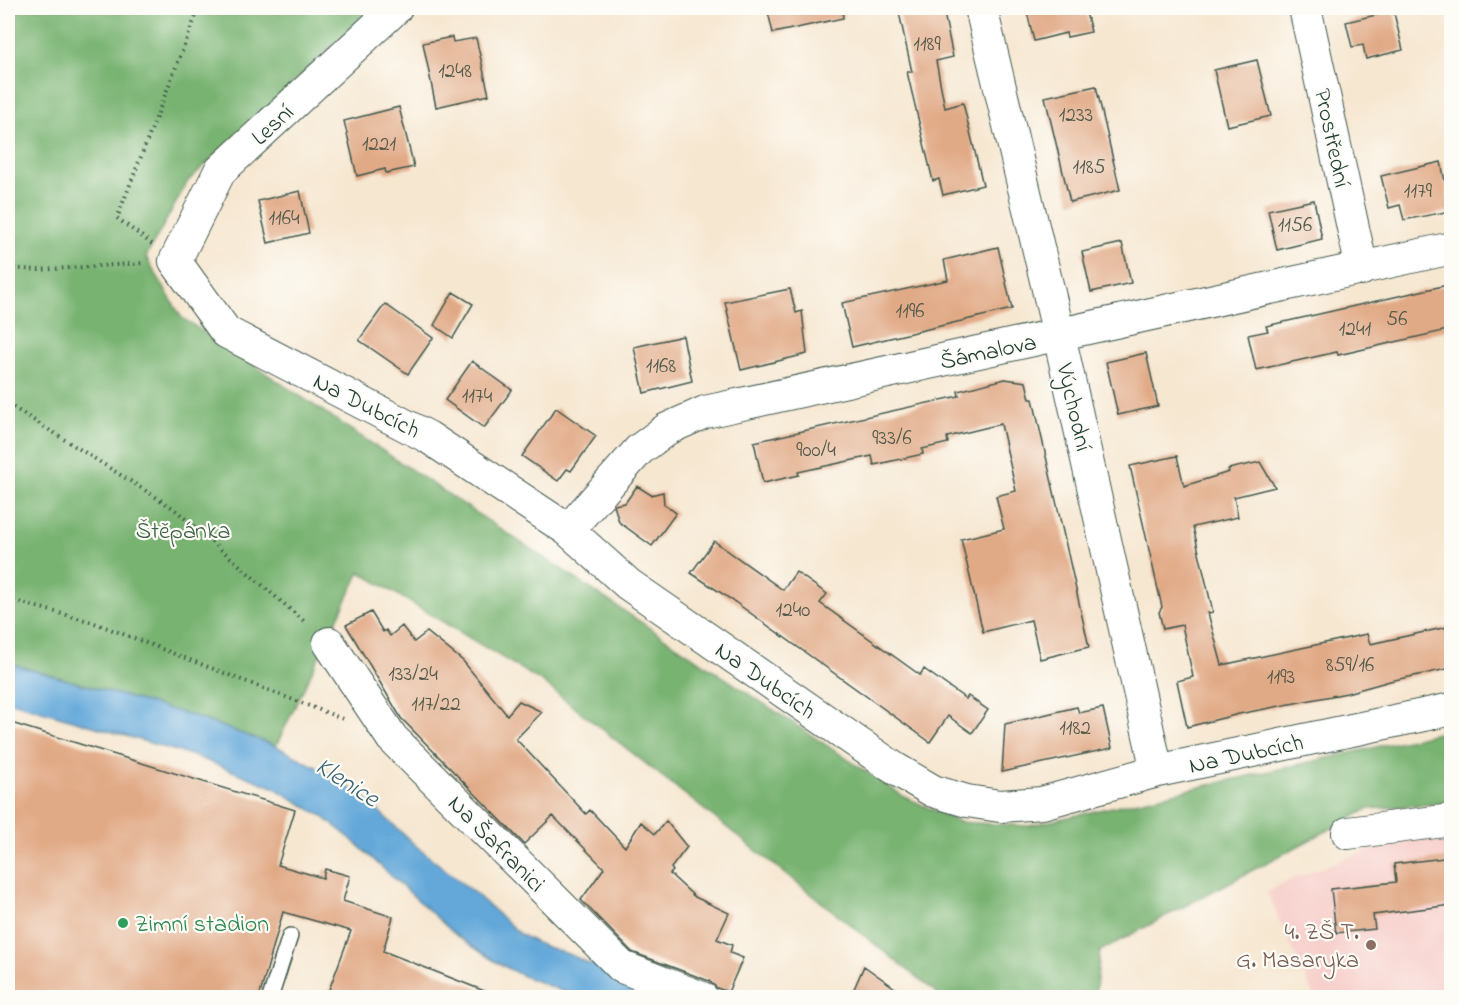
<svg xmlns="http://www.w3.org/2000/svg" width="1459" height="1005" font-family="'Indie Flower',sans-serif">
<rect width="100%" height="100%" fill="#fdfcf7"/>
<filter id="ink" filterUnits="userSpaceOnUse"><feTurbulence type="fractalNoise" baseFrequency=".0167" numOctaves="2"/><feDisplacementMap in="SourceGraphic" scale="12" xChannelSelector="R" yChannelSelector="G"/><feConvolveMatrix kernelMatrix="1 2 1 2 8 2 1 2 1" color-interpolation-filters="sRGB"/></filter>
<filter id="wash" filterUnits="userSpaceOnUse"><feTurbulence type="fractalNoise" baseFrequency=".008" numOctaves="4" result="noise"/><feDisplacementMap in="SourceGraphic" scale="24" xChannelSelector="R" yChannelSelector="G"/><feGaussianBlur stdDeviation="1.35" result="paint"/><feColorMatrix in="noise" values="0 0 0 0 0 0 0 0 0 0 0 0 0 0 0 0 0 1.4 0 .05"/><feComposite in="paint" operator="in"/></filter>
<g filter="url(#wash)">
<rect width="100%" height="100%" fill="#f6e7d1"/>
<!-- built -->
<path fill="#f7d0cc" d="M1451,834V997H1314L1267,892L1290,880L1391,841Z"/>
<!-- forest -->
<path fill="#79b372" stroke="#4c7853" stroke-width="1.5" d="M8,8H373L188,181L146,257L181,317L903,796L959,822L1029,826L1451,730V803L1368,809L1100,951L1095,997H942L541,681L360,572L276,746L190,715L8,663Z"/>
<!-- water -->
<path fill="#64a8d9" stroke="#427286" stroke-width="1.5" d="M8,663L190,715L276,746L335,777L370,803L416,846L478,896L521,935L541,945L571,955L590,964L680,997H577L521,975L496,962L458,937L351,839L322,816L273,787L197,757L8,701Z"/>
<g id="blocks">
<!-- building -->
<path fill="#e1aa87" d="M767,8H842L843,18L773,33Z
M898,8H943L953,57L936,61L945,108L963,103L983,185L943,195L939,179L933,181L907,72H912Z
M1026,8H1085L1091,32L1067,37L1066,33L1034,41Z
M1384,13H1394L1403,50L1366,59L1363,45L1352,47L1346,22Z
M452,37L453,42L476,38L489,95L436,107L423,43Z
M1257,60L1271,116L1227,126L1214,70Z
M1096,86L1120,190L1070,202L1045,97Z
M399,107L414,167L386,173L385,169L357,176L344,121Z
M1441,162L1451,211L1404,220L1400,205L1389,208L1381,176Z
M300,191L309,233L268,243L258,201Z
M1314,200L1322,239L1277,250L1268,210Z
M1122,243L1131,283L1091,292L1082,252Z
M998,247L1012,309L852,347L842,303L948,280L944,260Z
M1452,284V329L1338,355L1337,352L1256,370L1248,335L1268,331L1266,326Z
M790,289L796,313L802,311L807,354L741,370L725,302Z
M453,292L473,304L453,338L434,325Z
M385,304L433,338L408,374L359,340Z
M683,336L692,381L644,393L634,347Z
M1146,353L1158,406L1118,415L1106,362Z
M472,361L512,390L484,428L445,400Z
M1005,379L1026,382L1030,399H1033L1089,647L1040,659L1031,620L983,632L961,539L1004,529L996,496L1016,491L1001,424L947,437L948,443L922,449L923,454L874,465L872,456L798,472L799,475L763,483L754,442L959,396L958,391Z
M556,408L596,436L571,471L567,469L558,481L522,456Z
M1177,456L1184,486L1229,472L1228,469L1260,462L1275,487L1234,497L1238,517L1193,527L1213,612L1208,613L1222,665L1367,634L1370,644L1452,626V668L1390,681L1347,693L1239,714L1187,727L1177,681L1193,677L1182,625L1163,629L1159,612L1162,607L1130,466Z
M637,486L651,495L663,492L664,504L676,513L652,546L619,522L614,505L625,503Z
M714,541L783,590L796,572L827,594L820,603L920,675L924,669L966,699L968,696L988,710L972,733L948,716L930,742L735,602L691,573Z
M371,612L383,632L386,630L390,636L402,626L414,642L427,632L463,661L507,715L519,701L542,712L516,739L586,814L590,810L625,847L641,822L655,834L666,821L687,847L671,868L673,871L670,874L695,897L729,913L717,939L732,945L730,953L743,958L728,992L717,988L709,981L632,952L581,900L604,868L553,816L524,844L401,718L346,625Z
M1077,707L1079,713L1103,708L1112,748L1002,772L1005,724Z
M8,722L295,810L278,865L323,878L325,869L350,876L343,901L393,917L383,951L497,996L496,998H326L351,931L283,912L259,998H8Z
M1452,857V905L1373,915L1375,929L1336,933L1331,889L1396,882L1394,864Z
M864,966L909,998H850Z"/>
</g>
</g>
<g filter="url(#ink)">
<use href="#blocks" fill-opacity="0" stroke="#3f564c" stroke-width="1.5"/>
<g fill="none" stroke-linecap="round" stroke-linejoin="round">
<defs>
<path id="service" d="M270,998L290,936"/>
<path id="minor" d="M396,8L220,171L175,261L226,332L428,437L568,530L628,584L894,768L933,791L967,801L1000,806L1042,803L1157,771L1452,709
M981,8L1059,335L1157,771
M1305,8L1362,269
M568,530L639,450L667,429L705,412L1452,248
M329,643L392,738L622,967L702,998
M1348,833L1452,820"/>
</defs>
<!-- service casing -->
<use href="#service" stroke="#3f564c" stroke-width="18"/>
<!-- minor casing -->
<use href="#minor" stroke="#3f564c" stroke-width="34"/>
<!-- path -->
<path stroke="#3f564c" stroke-width="4" stroke-dasharray="1.5 4.5" stroke-linecap="butt" d="M152,244L117,218L199,8
M8,268L38,270L145,263
M8,404L173,508L306,623
M8,599L92,622L343,719"/>
<!-- service -->
<use href="#service" stroke="#fff" stroke-width="15"/>
<!-- minor -->
<use href="#minor" stroke="#fff" stroke-width="32"/>
</g>
</g>
<!-- markers -->
<circle fill="#2e9e5b" stroke="#fdfcf7" stroke-width="2" cx="123" cy="923" r="6"/>
<circle fill="#8d6e63" stroke="#fdfcf7" stroke-width="2" cx="1371" cy="945" r="6"/>
<g text-anchor="middle" stroke-width="4.5" stroke-linejoin="round" paint-order="stroke">
<!-- number labels -->
<g font-size="21" fill="#505849">
<text x="927" y="50">1189</text>
<text x="455" y="77">1248</text>
<text x="1076" y="121">1233</text>
<text x="379" y="150">1221</text>
<text x="1089" y="173">1185</text>
<text x="1418" y="197">1179</text>
<text x="284" y="224">1164</text>
<text x="1295" y="231">1156</text>
<text x="910" y="317">1196</text>
<text x="1397" y="325">56</text>
<text x="1355" y="335">1241</text>
<text x="661" y="372">1168</text>
<text x="477" y="402">1174</text>
<text x="892" y="444">933/6</text>
<text x="816" y="456">900/4</text>
<text x="793" y="616">1240</text>
<text x="1350" y="671">859/16</text>
<text x="413" y="680">133/24</text>
<text x="1281" y="683">1193</text>
<text x="436" y="710">117/22</text>
<text x="1075" y="734">1182</text>
</g>
<!-- street labels -->
<g font-size="24" fill="#1f3d34" stroke="#fdfcf7">
<text transform="translate(272 124) rotate(-43)" y="8">Lesní</text>
<text transform="translate(1333 138) rotate(78)" y="8">Prostřední</text>
<text transform="translate(988 351) rotate(-12)" y="8">Šámalova</text>
<text transform="translate(367 405) rotate(27)" y="8">Na Dubcích</text>
<text transform="translate(1075 407) rotate(77)" y="8">Východní</text>
<text transform="translate(766 680) rotate(35)" y="8">Na Dubcích</text>
<text transform="translate(1246 753) rotate(-12)" y="8">Na Dubcích</text>
<text transform="translate(497 843) rotate(45)" y="8">Na Šafranici</text>
</g>
<!-- park labels -->
<g font-size="24" fill="#3d6248" stroke="#fdfcf7">
<text x="183" y="538">Štěpánka</text>
</g>
<!-- leisure labels -->
<g font-size="24" fill="#27864d" stroke="#fdfcf7" text-anchor="start">
<text x="135" y="931">Zimní stadion</text>
</g>
<!-- education labels -->
<g font-size="24" fill="#785e54" stroke="#fdfcf7" text-anchor="end">
<text x="1359" y="939">4. ZŠ T.<tspan x="1359" dy="28">G. Masaryka</tspan></text>
</g>
<!-- water labels -->
<g font-size="26" font-style="italic" fill="#37626e" stroke="#fdfcf7">
<text transform="translate(348 781) rotate(33)" y="9">Klenice</text>
</g>
</g>
<!-- margin -->
<rect width="1459" height="1005" fill="none" stroke="#fdfcf7" stroke-width="30"/>
</svg>
